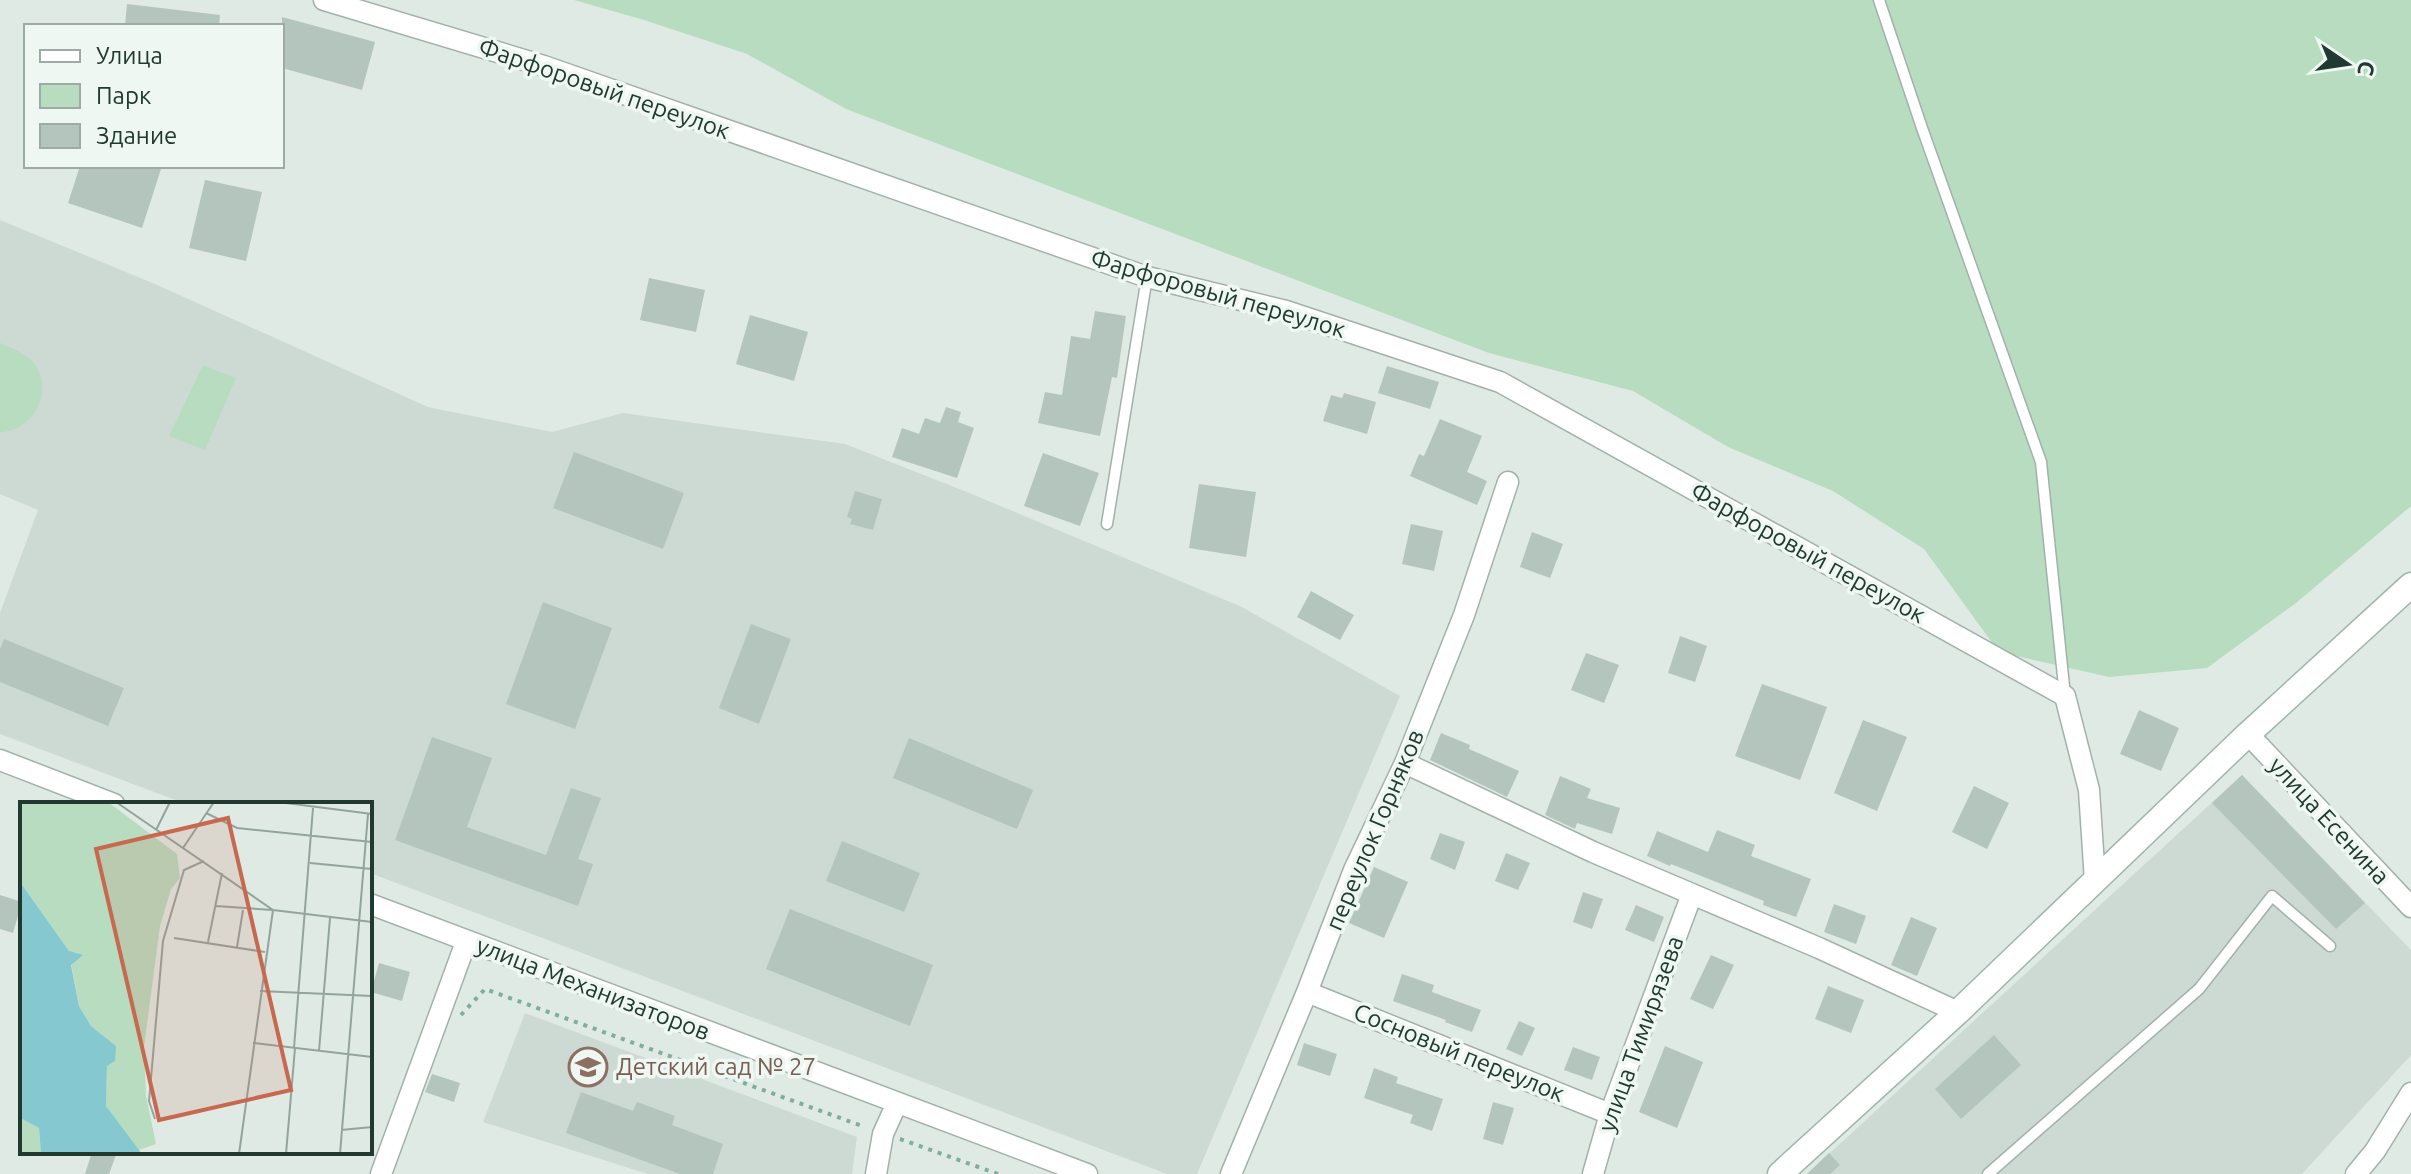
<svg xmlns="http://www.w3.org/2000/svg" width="2411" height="1174" font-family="Ubuntu,sans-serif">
<rect width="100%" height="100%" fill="#dfeae4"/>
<!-- built -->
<path fill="#cddad3" d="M0,220L155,284L428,407L552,432L623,413L845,444L967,492L1242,607L1400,696L1197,1174H1167L370,873V804H186L0,734V613L38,510L0,494Z
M2242,775L2411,950V1055L2302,1174H1807Z
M525,1013L857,1137L852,1174H648L483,1122Z"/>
<!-- green -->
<path fill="#b7dcbf" d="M574,0H2411V506L2296,603L2207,668L2109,677L1999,652L1924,549L1833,491L1728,447L1633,391L1489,353L846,109L747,54L644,20Z
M0,343C11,348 24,352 33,362C56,390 34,431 0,432Z
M203,365L236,378L205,450L169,436Z"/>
<!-- building -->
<path fill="#b4c5bd" d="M127,4L220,15L219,26H125Z
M282,17L375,42L362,90L282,68Z
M80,166H162L142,228L68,203Z
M205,180L262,192L246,261L189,248Z
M649,278L705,290L696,332L640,320Z
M1095,311L1126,316L1117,378L1112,377L1100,436L1038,423L1045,392L1062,395L1071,336L1090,339Z
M750,315L808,332L794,381L736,364Z
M1387,366L1439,382L1430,409L1378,393Z
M1344,393L1376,402L1367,434L1323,421L1331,395L1342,398Z
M946,407L961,412L958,422L974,428L957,478L892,457L902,428L919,434L925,418L940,423Z
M1440,419L1482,436L1467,472L1487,481L1477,505L1410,476L1419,454L1424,456Z
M574,452L684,493L663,549L553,508Z
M1043,453L1099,473L1080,526L1024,506Z
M1199,484L1256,492L1246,557L1189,548Z
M855,491L882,499L873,530L850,524L852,519L847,517Z
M1411,524L1443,531L1434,571L1402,564Z
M1532,532L1563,544L1550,578L1520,567Z
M1311,591L1354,615L1340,640L1297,617Z
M543,602L612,628L575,729L506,704Z
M751,624L791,639L759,724L719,708Z
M1680,636L1707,646L1695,682L1668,673Z
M4,639L124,688L108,726L0,682V649Z
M1586,653L1619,665L1604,703L1571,690Z
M1762,684L1827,707L1800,780L1735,756Z
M2139,710L2179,728L2161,771L2120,754Z
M1863,720L1907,737L1877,811L1834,793Z
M1441,733L1470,745L1469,749L1519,771L1507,797L1430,760Z
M432,737L492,758L467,827L546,855L571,788L601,798L578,859L593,864L578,906L395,840Z
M909,738L1033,790L1017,829L893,778Z
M2242,775L2365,903L2336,929L2212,803Z
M1560,776L1591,789L1587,798L1620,808L1612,834L1577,823L1575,829L1545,815Z
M1974,786L2009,803L1987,849L1952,832Z
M1717,830L1755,845L1751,856L1811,879L1796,917L1763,905L1764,901L1671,864L1670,866L1647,856L1657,831L1708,852Z
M1440,833L1465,842L1455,870L1430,859Z
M842,841L920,873L904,912L826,881Z
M1506,853L1530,863L1518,890L1495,881Z
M1374,867L1408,882L1384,938L1349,923Z
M1583,892L1603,899L1592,929L1573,922Z
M0,895L22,902L13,933L0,929Z
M1834,904L1866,916L1856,944L1824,932Z
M1636,905L1664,917L1654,942L1625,930Z
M790,909L933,965L910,1026L766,969Z
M1911,917L1937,928L1917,976L1891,965Z
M1711,955L1734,965L1713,1009L1690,999Z
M379,963L410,972L402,1001L371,992Z
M1402,974L1434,985L1432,992L1481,1010L1472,1032L1445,1022L1446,1020L1393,1001Z
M1828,986L1864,1000L1851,1033L1815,1019Z
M1519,1021L1535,1028L1522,1056L1506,1049Z
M1994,1035L2021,1065L1961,1119L1935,1089Z
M1304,1043L1337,1054L1330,1076L1297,1065Z
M1665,1046L1703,1062L1677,1128L1639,1112Z
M1573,1047L1600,1057L1592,1080L1564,1070Z
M1374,1068L1398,1077L1396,1083L1443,1099L1432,1131L1410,1123L1413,1115L1364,1098Z
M432,1074L460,1083L454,1102L425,1092Z
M581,1092L633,1111L637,1102L675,1116L672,1125L723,1144L713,1174H680L566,1133Z
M1493,1102L1514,1108L1503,1145L1483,1139Z
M92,1152H117L109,1174H85Z
M1829,1153L1840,1165L1830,1174H1807Z"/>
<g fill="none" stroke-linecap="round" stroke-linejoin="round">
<defs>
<path id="lane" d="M1879,0L1922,128L2041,462L2065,696
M1107,524L1147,277
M1988,1174L2199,989L2272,896L2330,946"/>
<path id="street" d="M324,0L544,66L1147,277L1286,311L1500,382L2065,696L2089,790L2095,881
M2248,734L2411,907
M0,760L114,804
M1405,763L1593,852L1819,948L1958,1012
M370,904L1087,1174
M1307,992L1610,1114
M381,1174L466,942
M876,1174L883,1134L897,1103
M1231,1174L1307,992L1354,870L1405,763L1464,615L1508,482
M1593,1174L1610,1114L1692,894
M2356,1174L2375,1151L2411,1093"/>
<path id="secondary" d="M1780,1174L1958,1012L2248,734L2411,585"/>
</defs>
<!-- lane casing -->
<use href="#lane" stroke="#a2b2ab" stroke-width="13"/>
<!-- street casing -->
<use href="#street" stroke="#a2b2ab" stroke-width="23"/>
<!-- secondary casing -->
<use href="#secondary" stroke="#9eb6ac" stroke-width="27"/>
<!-- path -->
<path stroke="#7fae9d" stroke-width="4" stroke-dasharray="4 6" stroke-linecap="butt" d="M461,1015L485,989L865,1127
M900,1139L998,1174"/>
<!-- lane -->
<use href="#lane" stroke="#fff" stroke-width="10"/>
<!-- street -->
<use href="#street" stroke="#fff" stroke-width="20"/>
<!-- secondary -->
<use href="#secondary" stroke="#fff" stroke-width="24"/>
</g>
<!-- icons -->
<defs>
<symbol id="school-ring" viewBox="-11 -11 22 22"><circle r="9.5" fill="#eff7f3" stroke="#8d6e63" stroke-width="1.5"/><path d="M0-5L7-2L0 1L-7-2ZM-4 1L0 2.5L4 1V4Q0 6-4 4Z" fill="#8d6e63"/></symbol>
</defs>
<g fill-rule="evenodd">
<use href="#school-ring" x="566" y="1045" width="44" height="44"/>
</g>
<g text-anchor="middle" stroke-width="7" stroke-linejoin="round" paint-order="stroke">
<!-- street labels -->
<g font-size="24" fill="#203a32" stroke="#eff7f3">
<text transform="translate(604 89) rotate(19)" y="8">Фарфоровый переулок</text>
<text transform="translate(1218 294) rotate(16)" y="8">Фарфоровый переулок</text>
<text transform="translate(1808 553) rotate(29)" y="8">Фарфоровый переулок</text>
<text transform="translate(2329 821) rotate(47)" y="8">улица Есенина</text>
<text transform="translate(1375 830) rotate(-67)" y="8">переулок Горняков</text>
<text transform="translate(593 989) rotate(21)" y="8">улица Механизаторов</text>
<text transform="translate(1641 1034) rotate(-70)" y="8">улица Тимирязева</text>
<text transform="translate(1459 1053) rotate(22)" y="8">Сосновый переулок</text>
</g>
<!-- education labels -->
<g font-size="24" fill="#785e54" stroke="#eff7f3" text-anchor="start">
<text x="616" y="1075">Детский сад № 27</text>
</g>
</g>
<!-- overview -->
<g transform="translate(20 802)">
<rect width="352" height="352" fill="#dfeae4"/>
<path d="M0,0H88L157,52L160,76L151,87L140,124L124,245L126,294L136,342L116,349L86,304L87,264L96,244L71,224L59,204L49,149L0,80ZM0,316L19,326L21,352H0Z" fill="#b7dcbf"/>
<path d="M0,80L49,149L63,153L51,163L59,204L71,224L96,244L95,259L87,264L86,304L122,352H21L19,326L0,316Z" fill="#86c8d0"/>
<path fill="none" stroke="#93a49d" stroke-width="2" d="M96,0L253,108M258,0L352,12M186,11L217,26L352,40M136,28L150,0M163,46L194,0M290,61L352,67M196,104L252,108M253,108L352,120M154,136L245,150M188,140L202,71M217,145L223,108M240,189L352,194M233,241L352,255M274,246L293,6M299,249L310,116M135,317L129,299L143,139L164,68L184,59M321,328L352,325M219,352L253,108M266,352L275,246M320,352L348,12"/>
<path fill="#c7684f" fill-opacity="0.15" stroke="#c7684f" stroke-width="4" d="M208,16L271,288L139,318L76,47Z"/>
<rect width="352" height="352" fill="none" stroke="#203a32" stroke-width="4"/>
</g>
<!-- legend -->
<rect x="24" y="24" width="260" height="144" fill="#eff7f3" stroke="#9caba6" stroke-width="2"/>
<rect x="40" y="50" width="40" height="12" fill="#ffffff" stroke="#9caba6" stroke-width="2"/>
<text x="96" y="64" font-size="24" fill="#203a32">Улица</text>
<rect x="40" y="84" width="40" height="24" fill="#b7dcbf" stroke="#9caba6" stroke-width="2"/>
<text x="96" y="104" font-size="24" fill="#203a32">Парк</text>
<rect x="40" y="124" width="40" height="24" fill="#b4c5bd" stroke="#9caba6" stroke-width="2"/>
<text x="96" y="144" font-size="24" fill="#203a32">Здание</text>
<!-- north arrow -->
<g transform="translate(2347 64) rotate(103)" stroke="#eff7f3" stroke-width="6" paint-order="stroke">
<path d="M0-6L14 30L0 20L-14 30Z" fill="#203a32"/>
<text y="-12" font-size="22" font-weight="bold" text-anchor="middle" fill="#203a32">С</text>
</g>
</svg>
